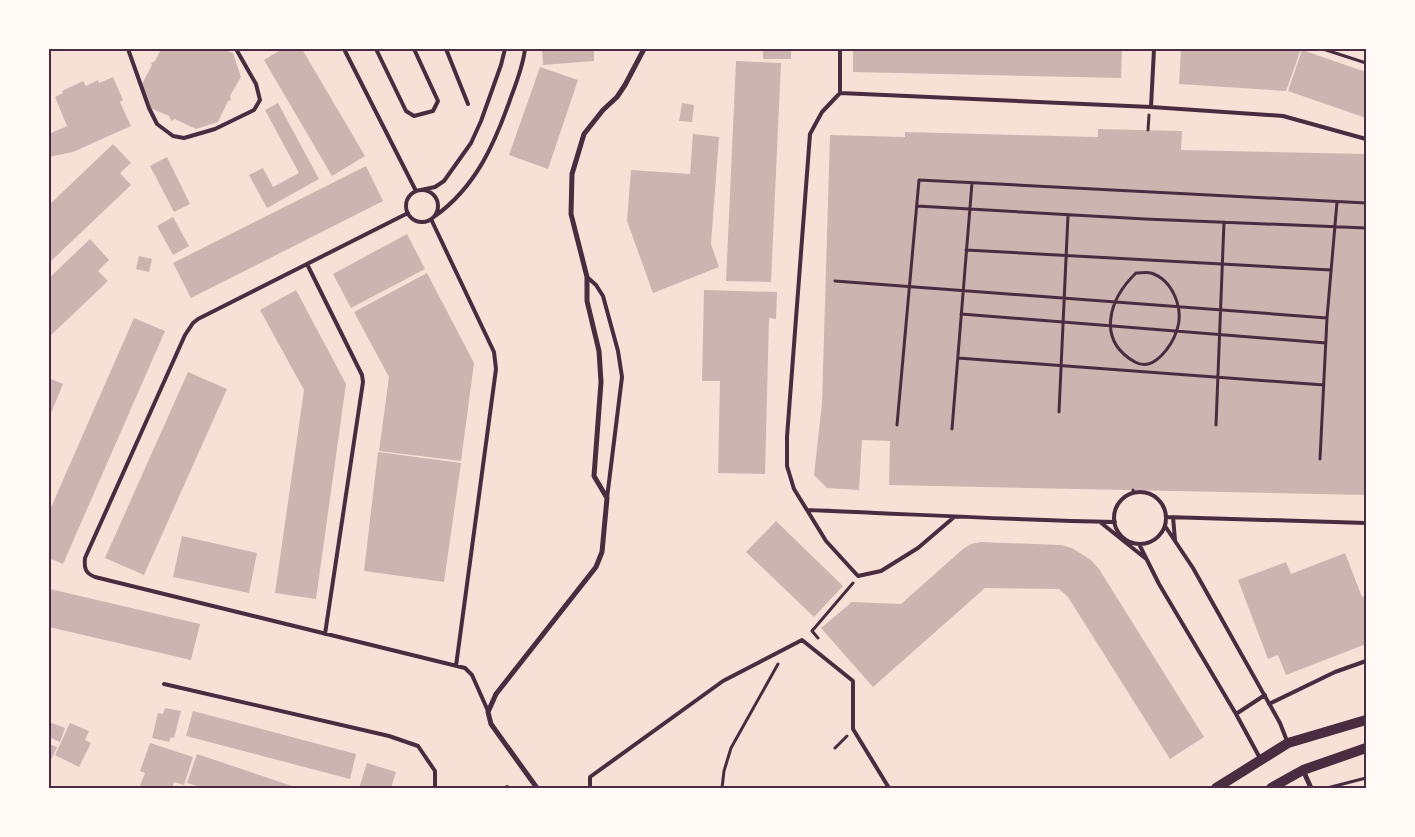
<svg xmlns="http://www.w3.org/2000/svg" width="1415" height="837" font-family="'Titillium Web',sans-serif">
<rect width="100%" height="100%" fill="#f7e1d7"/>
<!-- building -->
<path fill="#ccb4b1" d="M161,49H222L233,53L241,77L230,96L231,100L228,101L218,122L196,129L175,119L171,121L169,116L150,108L142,84L152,65L151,63L155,61Z
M282,49H302L365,156L332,176L264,60Z
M542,49H594V61L543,65Z
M763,49H791V59H763Z
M853,49H1122L1121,78L853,72Z
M1181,49H1301L1286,91L1179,84Z
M1302,50L1366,72V118L1288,91Z
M736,61L781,63L771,282L726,281Z
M540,67L578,80L548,169L509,155Z
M113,77L123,100L120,102L131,126L73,152L49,157V134L67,126L55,97L63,93L62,91L83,81L86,86L98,80L99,83Z
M278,103L319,179L267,208L249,175L263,168L273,187L299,173L265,110Z
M682,103L694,105L692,122L679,121Z
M1098,129L1182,131L1181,150L1366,154V495L889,485L890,441L862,440L859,490L827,488L814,475L822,403L830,135L905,137V132L1098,137Z
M693,134L719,137L711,244L719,267L653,293L627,221L631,170L690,174Z
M113,144L131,163L120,173L131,185L49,263V205Z
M167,157L190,204L174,212L150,166Z
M366,166L383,201L191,298L173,263Z
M173,217L189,246L173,255L157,226Z
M407,234L425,269L351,308L333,274Z
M90,239L109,260L98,271L108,281L49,337V278Z
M139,256L152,259L149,272L136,269Z
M427,273L474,363L461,461L379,451L389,377L354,312Z
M296,290L346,384L316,599L275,593L304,390L260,310Z
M704,290L777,292L776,319L769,318L765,474L718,473L720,381H702Z
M134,318L165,331L63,564L49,558V512Z
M188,372L227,389L144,575L105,558Z
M49,378L63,384L49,418Z
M378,452L461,463L444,582L364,571Z
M776,521L843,586L814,617L746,552Z
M182,536L257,553L249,593L173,577Z
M981,542L1061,545L1072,548L1091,560L1099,569L1204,737L1170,759L1068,597L1059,589L985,588L873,687L821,628L852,602L901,604L963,549L971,544Z
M1345,553L1362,597L1366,595V644L1286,675L1278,655L1268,659L1238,580L1286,562L1291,574Z
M50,589L200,624L191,660L49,627Z
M165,708L181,711L174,738L171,737L169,742L152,738L158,713L163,714Z
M193,711L356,754L350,779L186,736Z
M49,722L65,728L60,742L49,737Z
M70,723L89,731L85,740L91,743L79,767L55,755Z
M150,743L193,757L184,785L174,782L172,788H139L145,773L140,771Z
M49,744L57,747L50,762L49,761Z
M197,754L298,788H204L187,783Z
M367,763L396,772L391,788H359Z"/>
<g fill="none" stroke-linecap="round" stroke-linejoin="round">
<!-- path -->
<path stroke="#4a2c40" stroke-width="3" d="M1323,49L1366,63
M1148,130L1149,115
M917,206L1145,219L1366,228
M966,250L1331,270
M1136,273C1141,273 1147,272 1151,273C1173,280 1184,309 1177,330C1172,345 1154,373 1135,362C1096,340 1109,299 1136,273Z
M835,281L1327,318
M961,314L1326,343
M958,358L1324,385
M1059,412L1068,215
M897,425L919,180L1366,203
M1216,425L1224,222
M952,429L972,183
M1320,459L1327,318L1337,202
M1133,493V490
M818,638L812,631L853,583
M835,748L847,736
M722,788L724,771L731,748L778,664
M1327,788L1366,778"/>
<!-- service -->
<path stroke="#4a2c40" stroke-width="4" d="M128,49L149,108L157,124L173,136L184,138L215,129L254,110L260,100L256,84L236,49
M344,49L416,191
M376,49L406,111L414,116L433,111L438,101L414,49
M446,49L468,104
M840,49V93
M1151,107L1154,49
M421,190L435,187L444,181L471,143L481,121L501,65L505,49
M406 206a16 16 0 1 1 32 0a16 16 0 1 1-32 0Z
M408,213L198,319L193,323L185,335L85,558C84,568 85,573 95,577L465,668L472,675L488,711
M435,216C476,187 495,143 511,97C517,81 523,66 525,49
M431,219L494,352L496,369L456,666
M307,264L362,375L363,382L325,634
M587,277L596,285L603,296L618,351L622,377L607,498
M1114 518a26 26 0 1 1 52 0a26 26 0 1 1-52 0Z
M807,510L826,541L858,576L881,571L918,548L953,518
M1167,517L1366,523
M1173,517L1175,540
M1100,522L1145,558
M1115,522C1012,520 909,514 807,510L794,489L787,466V437L810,134L822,112L840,93L1151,107L1283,116L1366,139
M1165,526L1193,568L1280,723L1287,741
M1139,544L1159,584L1236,714L1261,760
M164,684L389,736L418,746L435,771V788
M1269,704L1335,672L1366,661
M1236,714L1265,695
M507,787L508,788
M590,788V777L723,681L802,640L853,681V729L889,788"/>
<!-- minor -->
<path stroke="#4a2c40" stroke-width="5" d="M1303,770L1311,788
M537,788L491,724L488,712L496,694L596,567L602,552L607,498L594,476L601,382L599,351L587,301V277L571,214L572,174L584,134L603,110L617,97L625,85L644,49"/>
<!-- secondary -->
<path stroke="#4a2c40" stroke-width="10" d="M1216,788L1288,743L1366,720
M1271,788L1303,770L1366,748"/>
</g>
<!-- border -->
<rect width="1415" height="837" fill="none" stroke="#fffaf5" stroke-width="100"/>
<rect x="50" y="50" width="1315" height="737" fill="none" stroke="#4a2c40" stroke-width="2"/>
</svg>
